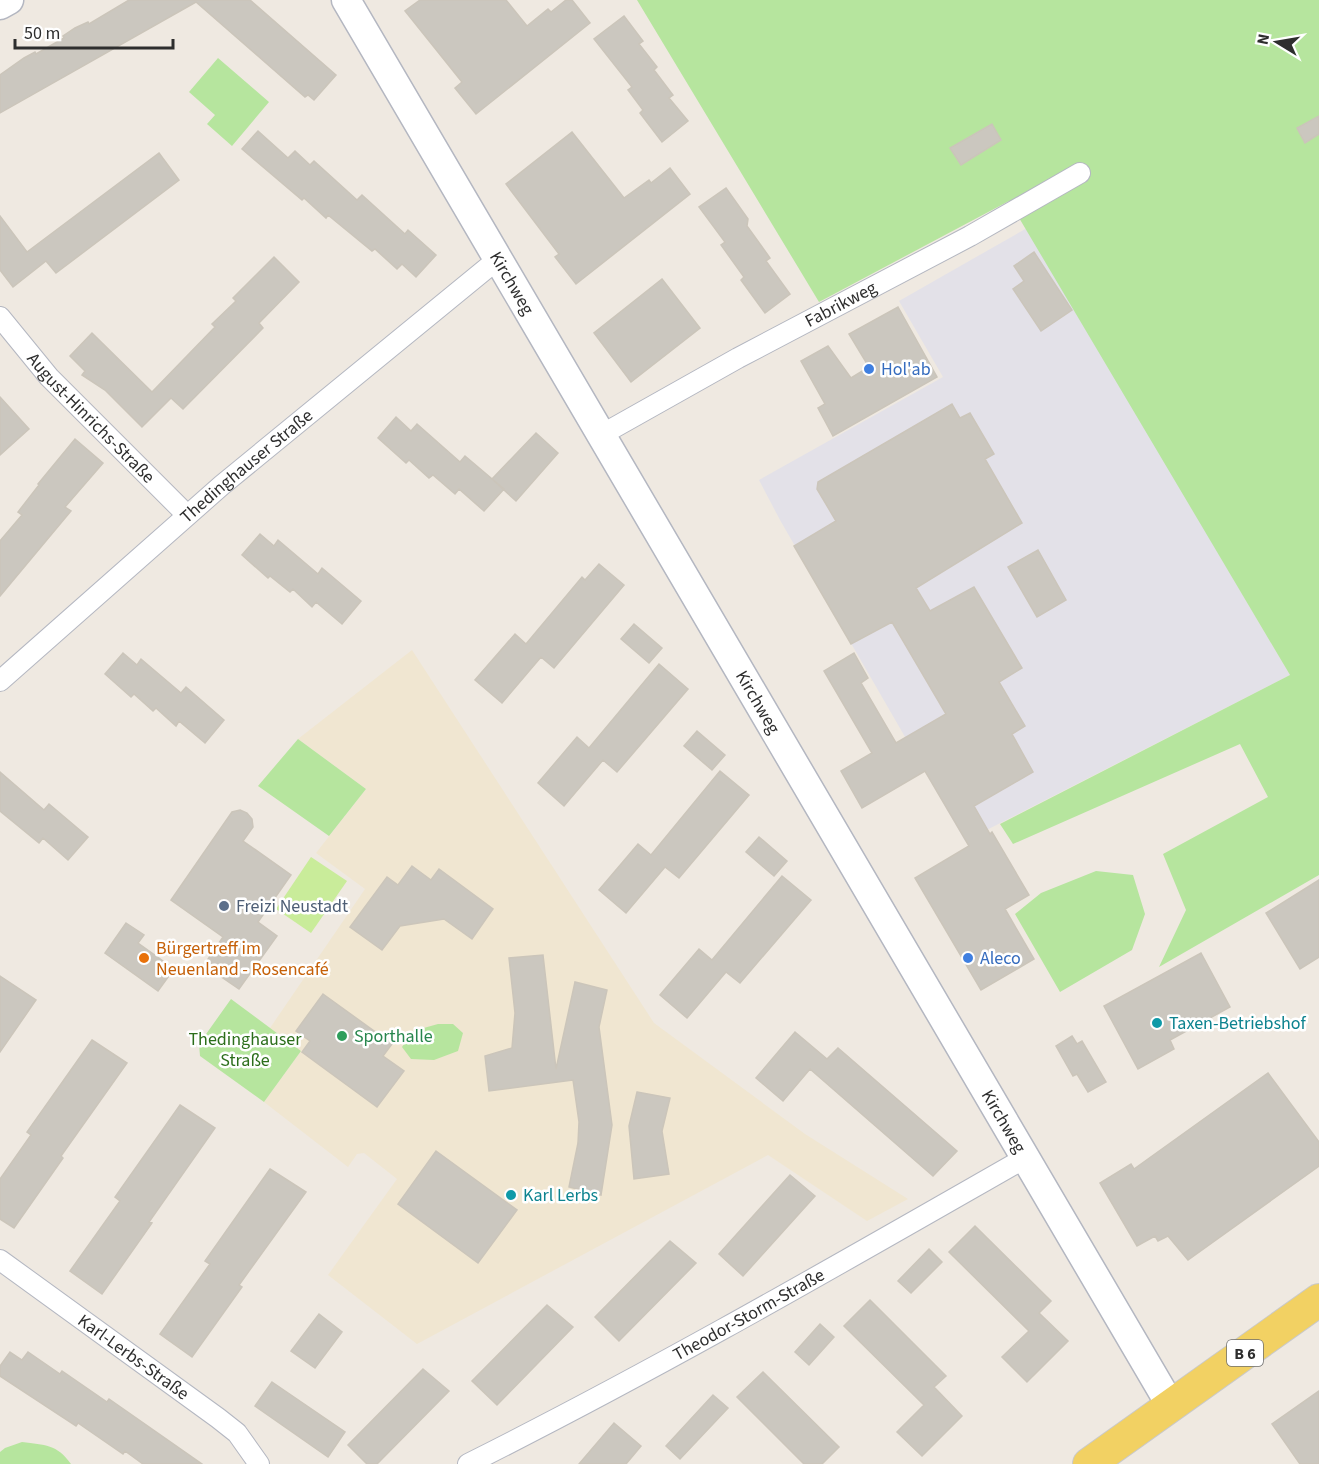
<svg xmlns="http://www.w3.org/2000/svg" width="1319" height="1464" font-family="'Source Sans 3',sans-serif">
<rect width="100%" height="100%" fill="#efe9e1"/>
<!-- industrial -->
<path fill="#e3e1e8" d="M1027,228L1290,675L965,841L780,520L759,480L943,377L899,301Z"/>
<!-- education -->
<path fill="#f0e6d1" d="M412,650L654,1023L805,1134L908,1199L867,1221L768,1155L417,1344L328,1275L397,1179L364,1153L357,1154L348,1167L264,1102L301,1051L270,1028L365,889L316,853L366,789L298,739Z"/>
<!-- green -->
<path fill="#b6e59e" d="M637,0H1319V875L1159,967L1186,910L1163,854L1268,797L1240,744L1013,844L1000,824L1290,675L1009,201L819,302Z
M218,58L269,102L232,146L207,124L215,115L189,92Z
M298,739L366,789L329,836L258,786Z
M1096,871L1133,875L1145,914L1132,950L1060,992L1015,914L1041,893Z
M231,999L301,1051L264,1102L200,1056L199,1044Z
M438,1024H453L463,1033L458,1051L434,1060L411,1059L402,1047L413,1031Z
M22,1442C45,1445 57,1444 71,1464H0V1452L5,1448Z"/>
<!-- pitch -->
<path fill="#c9ec9a" d="M311,857L347,881L311,933L276,909Z"/>
<!-- building -->
<path fill="#cbc7bf" stroke="#cbc5ba" stroke-width="1.5" d="M129,0H250L336,75L314,100L308,95L305,97L196,2L0,113V75L24,58L35,52L36,54L64,38L63,36L75,28L88,22L89,24Z
M420,0H506L527,26L548,9L551,12L566,0H572L590,23L476,114L455,88L462,82L405,11Z
M624,16L643,41L639,44L657,67L654,70L673,95L669,98L688,121L662,142L640,113L643,110L628,90L632,87L594,39Z
M1319,116V134L1305,143L1297,128Z
M992,124L1001,140L961,165L950,148Z
M258,131L288,158L295,151L310,165L314,161L357,200L362,195L405,234L408,230L436,255L416,277L402,264L397,269L375,249L372,251L328,215L326,218L304,198L302,200L242,149Z
M572,132L624,198L649,180L651,183L670,168L690,194L576,284L555,257L559,254L506,184Z
M159,153L179,180L56,273L46,261L13,287L0,270V216L27,252Z
M726,188L748,219L747,226L770,258L766,261L790,294L765,313L741,280L744,277L721,245L725,242L699,207Z
M1034,252L1072,310L1041,331L1013,289L1024,281L1014,266Z
M274,257L299,282L259,323L263,328L183,409L171,398L142,427L105,390L82,375L85,371L70,356L92,333L152,392L215,327L212,324L236,301L233,298Z
M662,279L700,328L631,382L594,333Z
M898,307L937,377L833,436L818,408L825,404L801,361L828,346L851,378L869,367L849,334Z
M0,397L29,429L0,455Z
M952,404L960,418L970,413L994,454L985,459L1022,523L916,588L930,611L974,587L1022,668L999,682L1025,726L1012,734L1033,772L974,806L990,834L992,832L1029,895L1005,909L1034,959L981,990L915,878L969,846L925,771L862,808L841,771L872,753L824,671L854,653L868,678L861,683L896,743L946,714L892,622L851,644L794,546L836,521L817,489L818,482Z
M396,417L411,431L417,424L460,462L465,456L504,489L484,511L459,489L455,494L433,475L429,478L409,460L406,463L378,438Z
M536,433L558,453L516,501L492,479Z
M75,439L103,463L65,507L71,511L0,596V541L22,515L18,512L39,485L38,484Z
M260,534L274,546L278,540L318,574L322,568L361,601L342,624L316,602L312,607L293,589L290,592L270,576L268,578L242,555Z
M1038,550L1066,600L1037,617L1008,567Z
M599,564L624,585L554,668L541,657L502,703L475,680L515,634L526,644L582,577L585,580Z
M634,624L662,648L649,663L621,639Z
M123,653L137,665L141,659L181,693L186,687L224,720L205,743L179,721L176,726L156,708L153,711L134,694L131,697L105,674Z
M659,664L688,689L617,772L603,760L564,806L538,783L577,737L589,748Z
M697,731L725,755L712,770L684,746Z
M720,771L749,795L679,878L665,867L626,913L599,890L638,844L651,855Z
M0,772L44,810L49,804L88,837L68,860L43,838L39,843L0,811Z
M240,810L247,813L252,819L253,827L243,841L291,875L258,922L277,936L239,989L204,965L223,937L171,900L232,812Z
M759,837L787,861L774,876L746,852Z
M412,866L431,880L439,869L493,909L472,939L444,919L400,926L382,950L350,927L387,877L398,885Z
M782,876L811,900L740,983L726,972L687,1018L660,995L699,949L712,960Z
M1319,880V957L1300,969L1266,913Z
M126,923L144,935L138,943L174,969L158,991L105,953Z
M1201,953L1230,1007L1170,1040L1174,1049L1138,1069L1104,1006Z
M543,955L556,1069L575,982L607,990L599,1027L612,1125L601,1195L569,1187L578,1143L579,1122L573,1080L489,1091L485,1056L512,1048L515,1013L509,958Z
M0,976L36,1000L0,1052Z
M323,994L392,1044L383,1056L404,1071L377,1107L302,1052L310,1041L296,1031Z
M795,1032L827,1059L838,1048L957,1151L933,1176L810,1069L783,1101L756,1078Z
M1072,1036L1077,1044L1082,1041L1106,1082L1088,1092L1077,1074L1073,1076L1056,1046Z
M92,1040L127,1063L61,1156L63,1158L14,1228L0,1219V1179L31,1135L27,1132Z
M1268,1073L1319,1142V1166L1188,1260L1168,1236L1158,1241L1155,1236L1137,1246L1100,1183L1131,1164L1134,1169Z
M637,1092L670,1098L662,1131L669,1174L634,1179L629,1126Z
M180,1105L215,1128L149,1222L152,1223L102,1294L70,1271L120,1201L115,1197Z
M436,1151L517,1210L478,1263L398,1204Z
M270,1169L306,1192L239,1285L242,1287L192,1357L160,1334L210,1264L205,1261Z
M790,1175L815,1196L743,1276L719,1254Z
M975,1226L1051,1301L1039,1313L1068,1341L1027,1382L1002,1357L1029,1331L949,1252Z
M670,1241L696,1263L619,1341L595,1317Z
M929,1249L942,1262L911,1293L898,1281Z
M870,1300L946,1376L934,1387L962,1416L922,1456L897,1432L924,1405L844,1326Z
M547,1305L573,1327L497,1405L472,1381Z
M319,1314L342,1332L315,1368L291,1351Z
M820,1324L834,1337L809,1365L795,1352Z
M10,1352L22,1360L28,1352L60,1374L62,1371L107,1402L109,1399L202,1464H143L125,1451L123,1454L78,1423L76,1426L0,1376V1366Z
M423,1369L449,1391L377,1464H367L348,1445Z
M763,1372L839,1447L822,1464H804L737,1397Z
M272,1382L345,1432L328,1457L255,1406Z
M1319,1391V1464H1300L1272,1424Z
M713,1395L728,1408L680,1459L666,1446Z
M614,1423L641,1446L626,1464H579Z"/>
<g fill="none" stroke-linecap="round" stroke-linejoin="round">
<defs>
<g id="street">
<path id="s1" d="M0,317L49,377L187,515"/>
<path id="s2" d="M601,435L738,358L970,236L1080,173"/>
<path id="s3" d="M0,681L222,485L498,259"/>
<path id="s4" d="M0,1260L218,1418L237,1433L259,1464"/>
<path id="s5" d="M468,1464C658,1369 841,1263 1025,1158"/>
</g>
<g id="secondary">
<path id="s6" d="M346,0L1171,1406"/>
<path d="M0,5L9,0"/>
</g>
<path id="primary" d="M1089,1464L1319,1300"/>
</defs>
<!-- street casing -->
<use href="#street" stroke="#b4b7c1" stroke-width="22"/>
<!-- secondary casing -->
<use href="#secondary" stroke="#b4b7c1" stroke-width="31"/>
<!-- primary casing -->
<use href="#primary" stroke="#c9c9c9" stroke-width="34"/>
<!-- street -->
<use href="#street" stroke="#fff" stroke-width="20"/>
<!-- secondary -->
<use href="#secondary" stroke="#fff" stroke-width="28"/>
<!-- primary -->
<use href="#primary" stroke="#f2d163" stroke-width="32"/>
</g>
<!-- markers -->
<g fill="#3f7fe0" stroke="#fff" stroke-width="2">
<circle cx="869" cy="369" r="6"/>
<circle cx="968" cy="958" r="6"/>
</g>
<circle fill="#5c6f8a" stroke="#fff" stroke-width="2" cx="224" cy="906" r="6"/>
<circle fill="#e8710a" stroke="#fff" stroke-width="2" cx="144" cy="958" r="6"/>
<g fill="#0f9aa8" stroke="#fff" stroke-width="2">
<circle cx="1157" cy="1023" r="6"/>
<circle cx="511" cy="1195" r="6"/>
</g>
<circle fill="#2e9e5b" stroke="#fff" stroke-width="2" cx="342" cy="1036" r="6"/>
<g text-anchor="middle" stroke-width="5" stroke-linejoin="round" paint-order="stroke">
<!-- shield labels -->
<rect fill="#fff" stroke="#6d6d6d" stroke-width="1.5" x="1227" y="1340" width="36" height="26" rx="4.5"/>
<g font-size="16" font-weight="bold" fill="#2e2e2e">
<text x="1245" y="1359">B 6</text>
</g>
<!-- street labels -->
<g font-size="18" fill="#2e2e2e" stroke="#fff">
<text dy="6" stroke="none"><textPath href="#s6" startOffset="328">Kirchweg</textPath></text>
<text dy="6" stroke="none"><textPath href="#s2" startOffset="273">Fabrikweg</textPath></text>
<text dy="6" stroke="none"><textPath href="#s1" startOffset="136">August-Hinrichs-Straße</textPath></text>
<text dy="6" stroke="none"><textPath href="#s3" startOffset="327">Thedinghauser Straße</textPath></text>
<text dy="6" stroke="none"><textPath href="#s6" startOffset="814">Kirchweg</textPath></text>
<text dy="6" stroke="none"><textPath href="#s6" startOffset="1300">Kirchweg</textPath></text>
<text dy="6" stroke="none"><textPath href="#s5" startOffset="318">Theodor-Storm-Straße</textPath></text>
<text dy="6" stroke="none"><textPath href="#s4" startOffset="165">Karl-Lerbs-Straße</textPath></text>
</g>
<!-- shop labels -->
<g font-size="18" fill="#366cbe" stroke="#fff" text-anchor="start">
<text x="881" y="375">Hol'ab</text>
<text x="980" y="964">Aleco</text>
</g>
<!-- service labels -->
<g font-size="18" fill="#4e5e75" stroke="#fff" text-anchor="start">
<text x="236" y="912">Freizi Neustadt</text>
</g>
<!-- food labels -->
<g font-size="18" fill="#c56008" stroke="#fff" text-anchor="start">
<text x="156" y="954">Bürgertreff im<tspan x="156" dy="21">Neuenland - Rosencafé</tspan></text>
</g>
<!-- culture labels -->
<g font-size="18" fill="#0d838f" stroke="#fff" text-anchor="start">
<text x="1169" y="1029">Taxen-Betriebshof</text>
<text x="523" y="1201">Karl Lerbs</text>
</g>
<!-- leisure labels -->
<g font-size="18" fill="#27864d" stroke="#fff" text-anchor="start">
<text x="354" y="1042">Sporthalle</text>
</g>
<!-- park labels -->
<g font-size="18" fill="#2c6e1b" stroke="#fff">
<text x="245" y="1045">Thedinghauser<tspan x="245" dy="21">Straße</tspan></text>
</g>
</g>
<!-- north arrow -->
<g transform="translate(1277 42) rotate(281)" stroke="#ffffff" stroke-width="4.5" paint-order="stroke">
<path d="M0-4.5L10 22L0 15L-10 22Z" fill="#2e2e2e"/>
<text y="-9" font-size="16" font-weight="bold" text-anchor="middle" fill="#2e2e2e">N</text>
</g>
<!-- scale -->
<path d="M15 39v9h158v-9" fill="none" stroke="#2e2e2e" stroke-width="3"/>
<text x="24" y="39" font-size="18" fill="#2e2e2e" stroke="#ffffff" stroke-width="4.5" paint-order="stroke">50 m</text>
</svg>
